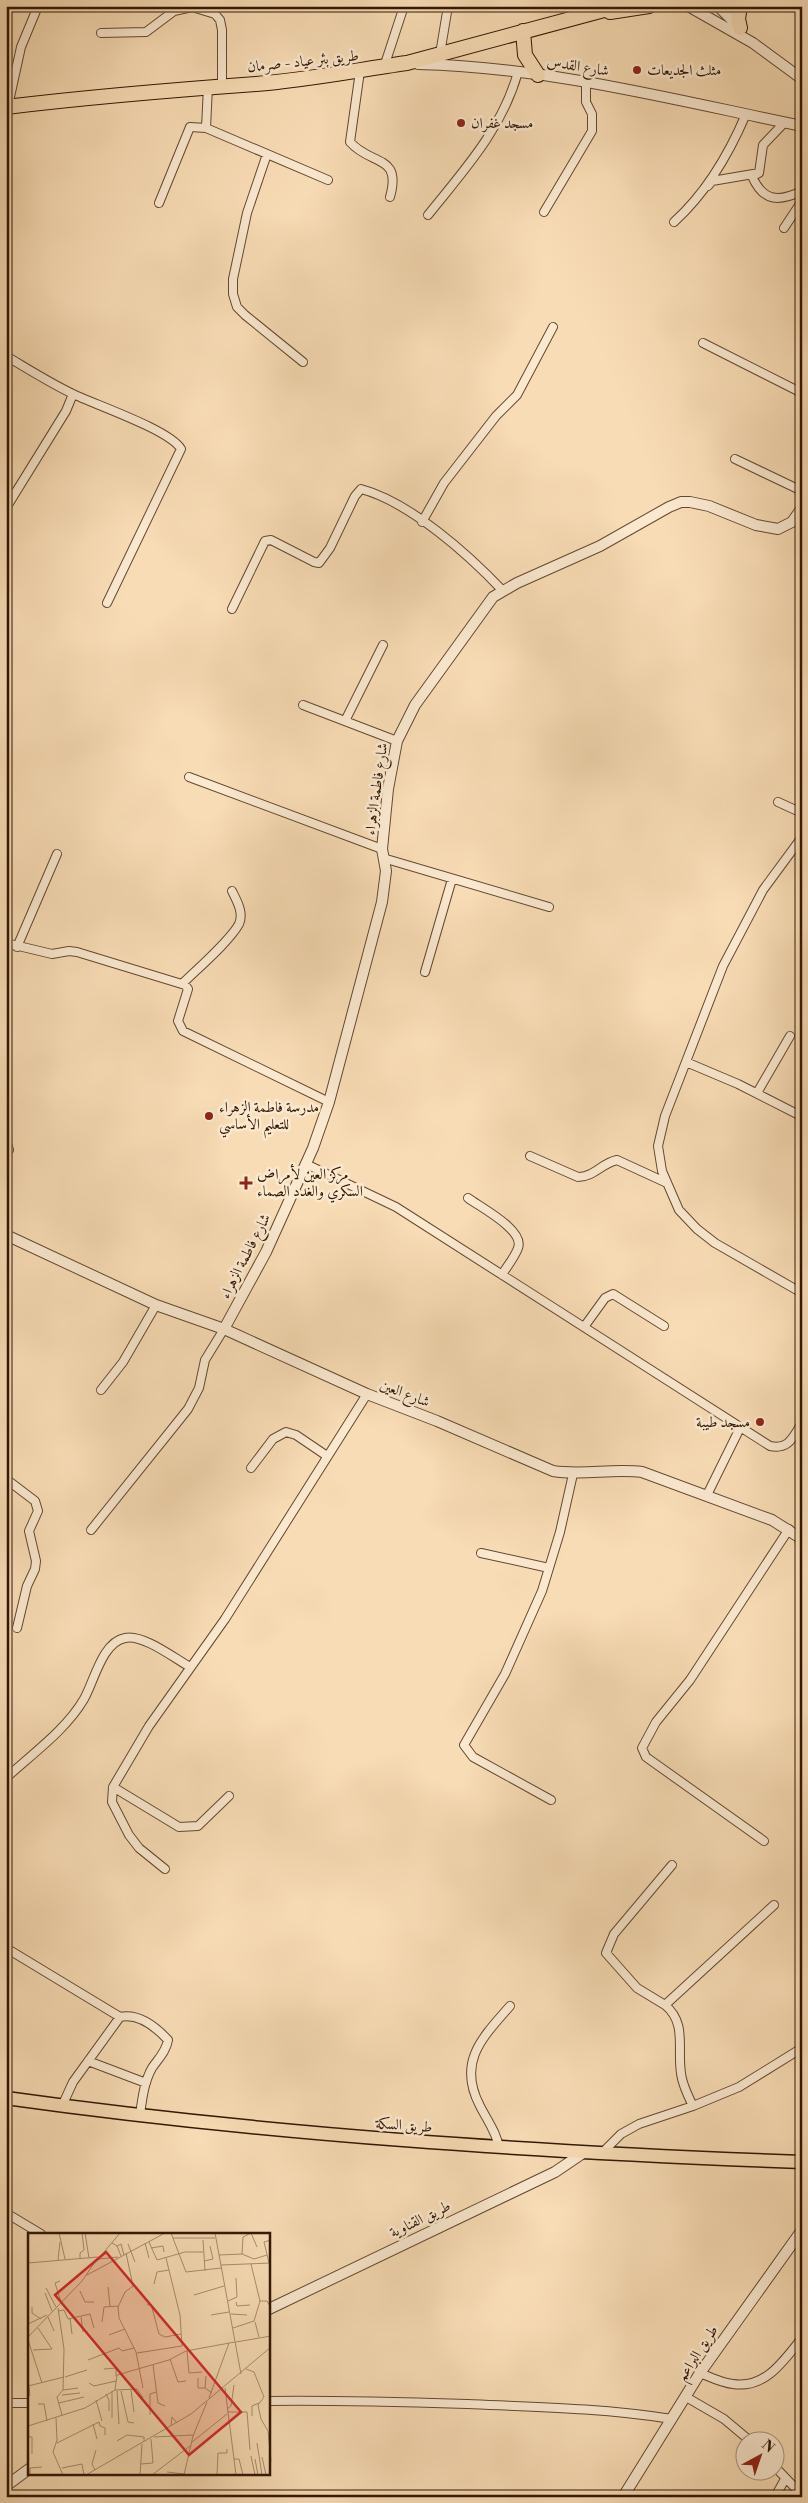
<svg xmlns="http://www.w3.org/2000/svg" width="808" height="2503" font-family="'Libre Bodoni',Amiri,serif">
<rect width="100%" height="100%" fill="#f8dcb5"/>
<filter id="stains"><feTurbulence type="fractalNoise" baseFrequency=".004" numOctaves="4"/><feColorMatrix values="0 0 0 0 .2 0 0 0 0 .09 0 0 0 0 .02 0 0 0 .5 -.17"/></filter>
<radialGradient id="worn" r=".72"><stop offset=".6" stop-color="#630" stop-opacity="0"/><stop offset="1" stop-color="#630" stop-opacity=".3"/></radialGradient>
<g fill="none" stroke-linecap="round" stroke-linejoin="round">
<defs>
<path id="minor" d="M101,33L146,32L174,11L192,7L215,14L220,20L222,30V85
M440,54L448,6
M384,67L404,6
M360,71L350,142C371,166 402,154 390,197
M8,106L21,47L38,6
M206,128L208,86
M267,154L247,213L233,279V294L237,307L245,315L303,362
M757,174L752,176C763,202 779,202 802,191
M708,186L712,181L759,173L763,145L784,123
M159,203L190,127L206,128L328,180
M544,212L592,131V114L586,102V81
M428,215C465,169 502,129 518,72
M674,222C706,193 729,154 746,114
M784,228L802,201
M703,343L802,393
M6,356C28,369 50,383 73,394C96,405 170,430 181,449L107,603
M735,459L802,491
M6,508L66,411L73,394
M422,522L444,483L496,416L517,395L553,327
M232,609L265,541L271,540L314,562L319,563L330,548L355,496L361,489C410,502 469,555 503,591
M303,705L397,741
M345,721L383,645
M189,777L382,849
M778,802L802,813
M802,837L763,890L723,966L665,1116L658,1146L662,1171L672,1194L679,1210L697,1229L715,1243L802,1293
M383,858L549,907
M6,943L52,954L69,951L77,952L185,985L188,989L178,1021L183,1031L329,1102
M17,947L57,854
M425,972L452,879
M182,984C196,970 230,941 239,924C244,913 237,901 232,891
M686,1062L738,1084L799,1115L802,1112
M757,1093L790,1036
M6,1139L9,1150L6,1153
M530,1156L578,1177C594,1177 602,1163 617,1160L667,1183
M306,1164L396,1207L770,1446C789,1450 793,1437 802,1423
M468,1198C480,1207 525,1230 518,1248C515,1257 507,1266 502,1275
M584,1327L605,1298L613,1294L664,1326
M101,1390L123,1362L156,1305
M251,1468L273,1439L286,1432L296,1435L327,1456
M6,1479L35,1501L38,1511L29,1531L36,1561L35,1569L27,1586L17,1628
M707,1495L740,1428
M91,1530L188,1409L199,1388L205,1360L224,1329
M481,1553L549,1568
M6,1778C32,1754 66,1730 84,1699C94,1682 102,1642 125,1638C143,1634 174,1658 190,1667
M113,1787L179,1827L198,1826L229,1796
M551,1800L473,1757L464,1745L505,1674L542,1591L560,1532L573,1474
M764,1841L646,1757L642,1748L656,1722L690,1680L789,1529
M165,1869L139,1848L129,1835L112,1802L113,1787L149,1726L225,1619L367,1394
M6,1948L120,2017
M665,2005L637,1988L606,1953L614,1934L672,1865
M88,2061L146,2083
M62,2106L73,2082L120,2017C139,2013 156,2027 168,2040C166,2052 158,2059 152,2068C144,2082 142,2100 140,2115
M693,2106C688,2096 682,2084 681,2073C677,2048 687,2023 665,2005L774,1905
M499,2148C497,2133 487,2120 480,2106C457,2062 482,2038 510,2006
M602,2153L621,2134L639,2124L693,2106L739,2087L802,2048
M6,2213L41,2234
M700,2373C710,2377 722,2383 733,2384C766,2389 784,2360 802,2338
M686,2397L724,2419L749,2440
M269,2401C335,2400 401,2402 467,2404C537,2407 602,2408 672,2419
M6,2403H29
M776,2468L802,2495
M775,2497L785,2479"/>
<path id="tertiary" d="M688,6L753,43L802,79
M718,6L741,29
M418,64C548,67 675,100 802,126
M6,1235L156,1305L224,1329L367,1394L437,1421L553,1471C583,1476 612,1468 642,1472L772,1520L802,1539
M224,1329L266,1252L313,1148L329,1102L382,902L386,871L382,849L388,789L397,741L415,705L493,597L517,583L600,546L669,507L681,502H690L709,506L756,525L778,529L792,522L802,508
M269,2309L555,2172L583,2153
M6,2486L29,2469
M623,2497L700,2373L802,2230"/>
<path id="primary" d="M6,2098C270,2135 536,2152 802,2162"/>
<path id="trunk" d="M740,6L738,19L740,28
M610,12L649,6
M523,31L525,55L538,75
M6,107C89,97 173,90 256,84C307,80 357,70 407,63L619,6"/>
</defs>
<!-- minor casing -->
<use href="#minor" stroke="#634830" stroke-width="10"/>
<!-- tertiary casing -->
<use href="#tertiary" stroke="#634830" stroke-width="12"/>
<!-- primary casing -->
<use href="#primary" stroke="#311704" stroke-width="15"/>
<!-- trunk casing -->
<use href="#trunk" stroke="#311704" stroke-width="16"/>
<!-- minor -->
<use href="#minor" stroke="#fae8cf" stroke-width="8"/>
<!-- tertiary -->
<use href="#tertiary" stroke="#fae8cf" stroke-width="10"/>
<!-- primary -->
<use href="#primary" stroke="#f8dcb5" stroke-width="12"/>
<!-- trunk -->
<use href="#trunk" stroke="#f8dcb5" stroke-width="14"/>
</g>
<!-- markers -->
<g fill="#8f2418" stroke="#fae8cf" stroke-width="2">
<circle cx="637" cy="70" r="5"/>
<circle cx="461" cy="123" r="5"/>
<circle cx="209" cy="1116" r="5"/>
<path d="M243.5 1175.5h5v5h5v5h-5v5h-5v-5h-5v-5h5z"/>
<circle cx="760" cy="1422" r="5"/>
</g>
<g text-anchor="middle" stroke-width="5" stroke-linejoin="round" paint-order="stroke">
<!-- street labels -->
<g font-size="15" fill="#311704" stroke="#fae8cf">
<text transform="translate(303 61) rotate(-6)" y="5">طريق بئر عياد - صرمان</text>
<text transform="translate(578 66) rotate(9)" y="5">شارع القدس</text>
<text transform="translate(376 789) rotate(-82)" y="5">شارع فاطمة الزهراء</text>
<text transform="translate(245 1256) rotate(-63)" y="5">شارع فاطمة الزهراء</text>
<text transform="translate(405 1393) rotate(21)" y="5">شارع العين</text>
<text transform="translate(404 2125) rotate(4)" y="5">طريق السكة</text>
<text transform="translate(420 2219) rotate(-26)" y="5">طريق القناوية</text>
<text transform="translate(697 2353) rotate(-57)" y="5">طريق البراعم</text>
</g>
<!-- poi labels -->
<g font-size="15" fill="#311704" stroke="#fae8cf" text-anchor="start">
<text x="647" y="75">مثلث الجديعات</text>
<text x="471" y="128">مسجد غفران</text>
<text x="219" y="1112">مدرسة فاطمة الزهراء<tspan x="219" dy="17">للتعليم الأساسي</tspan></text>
<text x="257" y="1179">مركز العين لأمراض<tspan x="257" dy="17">السكري والغدد الصماء</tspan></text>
<text x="750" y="1427" text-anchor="end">مسجد طيبة</text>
</g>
</g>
<!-- overview -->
<g transform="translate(28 2233)">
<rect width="242" height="242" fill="#f8dcb5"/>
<path fill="none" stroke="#a88d6e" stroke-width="1" d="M31,0L37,26M57,0L61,25M143,0L158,39L193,35M187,0L213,141M223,0L229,14M145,5H187M175,7L177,38M121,9L129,27L157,19H175M84,10L89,13L93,23M117,10L121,25M100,11L107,29M89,13L93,11L96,22M123,15L135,13L136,19M98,20L105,53L97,59L90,74L91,85L108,119L115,155M214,21L215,4L223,0M191,22L214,21L226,26L239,22M52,25V20L56,17L54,0M71,25L92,0M71,26L90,24M30,27L32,9M176,28L185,26L182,13M0,30L70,24M241,30L236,9L243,7M193,32L243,30M59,42L137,0M32,48L27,50L33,69M126,51L129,39L141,37M80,54L82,73M18,55L28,74M52,58L57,69H66M17,60L24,78M166,62L196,53M200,68L209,64L208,45M232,68H239L243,75M208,69L209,73L222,72M119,72L123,71L131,101L137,104L153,101M4,74V80L13,86M30,75L36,116L35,157L29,164L34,182M30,78L36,77L40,86L62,81L66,95M203,81L219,82M183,82L201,79M20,84L26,98M53,84L55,99M42,85L44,101M74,89L76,74L91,73M227,89L231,104M0,91L19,82M205,95L226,88L232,68L223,31M81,102L97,96M0,104L54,48L69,26M0,107L14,150M208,109L243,103M5,117L24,116L10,95M159,118L161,140L174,139M109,120L154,113L152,82L138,25M142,126L150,149L158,148M60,127L91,115L94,118L106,115M125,132L130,170L137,173M76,136L88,135V143M218,136L226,139L236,164L230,172L233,186L240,198L243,228M178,143L177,155L184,160M37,144L59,137M170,145V155H177M0,146L2,163M61,150L66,153L88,148M0,153L36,144M197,155L208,242M35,157L50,155M87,157L109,156L115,165M103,157L106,179M89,158L91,191M93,158L100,189L106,190M78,161L81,167V178M34,162L52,160M181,165L201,110M68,167L74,188M31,170L56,164M10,171H16L19,188M199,176L203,173L206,152M199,179H219L222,217M122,182V161L128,159M224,183V173L231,170M28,185L29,207L25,219L35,242M84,185V158M65,191L69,206M143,192L144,184L149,190M0,193L57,175L87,157L89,142L141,127L158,118L207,109M0,204H4V221M126,204L165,202M89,208L99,202L116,204V208M164,209L199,181M29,210L71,189L72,193L77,195V202M229,210L234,242M223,223L227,242M234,224L238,242M206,226H211L215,242M227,226L230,242M113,231L125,230L123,206M34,235L54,231L56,242M67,237L64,231L68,217M139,239L156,241M2,242V235L14,234M58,242L163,181L243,114M112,242L114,211M124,242L162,213M156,242L165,203L179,169M189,242L190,220H199V216"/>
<path fill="#d62828" fill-opacity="0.15" stroke="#d62828" stroke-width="2.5" d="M78,19L213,179L161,222L27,62Z"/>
<rect width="242" height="242" fill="none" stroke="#311704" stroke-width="2.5"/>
</g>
<!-- margin -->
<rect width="808" height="2503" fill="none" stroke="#f8dcb5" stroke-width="25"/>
<rect x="8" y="8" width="793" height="2488" fill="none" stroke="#311704" stroke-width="2.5"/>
<rect x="12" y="12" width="783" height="2478" fill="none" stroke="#311704"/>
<!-- north arrow -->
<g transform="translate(760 2456) rotate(40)"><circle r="24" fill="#fae8cf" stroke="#aa947e"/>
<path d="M0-4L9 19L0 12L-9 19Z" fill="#8f2418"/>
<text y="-8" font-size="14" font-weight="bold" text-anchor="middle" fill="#311704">N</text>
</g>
<rect width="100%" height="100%" filter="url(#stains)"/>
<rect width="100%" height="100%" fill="url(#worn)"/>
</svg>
